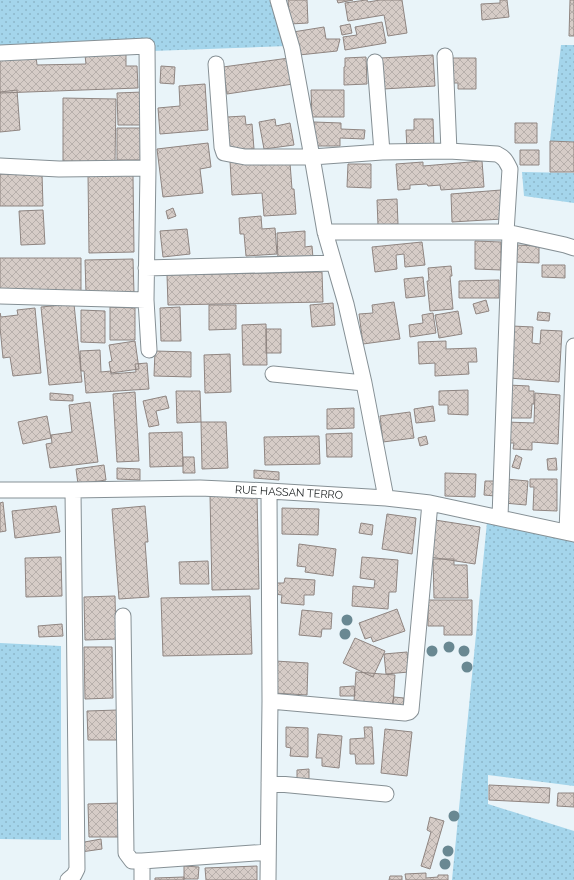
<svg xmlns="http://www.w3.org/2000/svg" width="574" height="880" font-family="Raleway,sans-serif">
<defs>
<pattern id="grass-dots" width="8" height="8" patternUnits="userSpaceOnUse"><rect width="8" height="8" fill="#a4d5eb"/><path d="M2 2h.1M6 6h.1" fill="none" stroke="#8db7ca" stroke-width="1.8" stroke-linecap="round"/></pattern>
<pattern id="building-cross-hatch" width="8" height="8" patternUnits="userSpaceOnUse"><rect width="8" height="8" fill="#d6ccc7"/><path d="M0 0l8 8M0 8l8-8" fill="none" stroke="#b7afab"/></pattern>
</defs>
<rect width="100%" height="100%" fill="#e9f4f9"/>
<!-- grass -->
<path fill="url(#grass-dots)" d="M0,0H273L287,46L152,51L0,58Z
M561,45H574V142L550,141Z
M522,172L574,173V203L524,196Z
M487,522L574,542V786L488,775V804L574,831V880H452Z
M0,643L61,646V840L0,839Z"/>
<!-- building -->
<path fill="url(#building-cross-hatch)" stroke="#8f8581" d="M288,0H307L308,23L290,24Z
M337,0H353L338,3Z
M366,0H367L368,2L380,0H402L407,33L388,36L384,15L348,21L345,3Z
M500,0H507L509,17L482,20L481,4L500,3Z
M570,0H574V36H569Z
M382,22L386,43L345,50L343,37L357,35L355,27Z
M350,24L352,33L342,35L340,26Z
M324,27L326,39H340L337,51L299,55L293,32Z
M126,54V66H137L138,88L0,93V57L36,56L37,65L86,64L85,55Z
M433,55L435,86L383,89L381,58Z
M366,57L367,84L344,85V67H345V58Z
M289,58L293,84L227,94L223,67Z
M450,58H476V89H458V83H450Z
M161,66L175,67L174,84L160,83Z
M205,84L208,130L160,134L158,108L180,106L179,86Z
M17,90L20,130L0,132V92Z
M311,90H344V117H312Z
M143,92L144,125H118L117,93Z
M63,98L116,99L115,162L63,161Z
M245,116L246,125L252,124L254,149L229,150L227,117Z
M275,119L276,126L290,123L294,145L264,149L259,122Z
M414,119H433L434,148L407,149L406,130H414Z
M314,122L341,123V129L365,130L364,139L340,138V146H313Z
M515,123H537V143H515Z
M117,128H143V160H117Z
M550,141L574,142V172H550Z
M208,143L211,167L200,169L203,193L163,197L157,149Z
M520,150H539V165H520Z
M259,159L260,165L290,163L292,189H294L296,214L264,216L262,193L232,195L230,161Z
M482,161L484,187L441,190L440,185L428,186L427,184L410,185V189L398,190L396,164L423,162V166Z
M348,164H371V188L347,187Z
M0,174H42L43,206H0Z
M88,175H133L134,252L89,253Z
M501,190L502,219L452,222L451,194Z
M397,199L398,224L378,225L377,200Z
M173,208L176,216L168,219L166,211Z
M43,210L45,244L21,245L19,211Z
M261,216L262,229L275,228L277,254L246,256L244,234H240L239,218Z
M187,229L190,254L163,257L160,231Z
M305,231V247L312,246L313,258L278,260L277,233Z
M475,241L501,242V270L475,269Z
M422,242L425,265L405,267L404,254L396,255L397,269L375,272L372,247Z
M516,245L539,246V263L515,262Z
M0,258H81V294L0,293Z
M133,259L134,293H86L85,260Z
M542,265H565V278L542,277Z
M451,266L452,276H450L453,309L430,311L427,281H429L428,268Z
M322,272L323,302L168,305L167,275Z
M423,277L425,296L406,298L404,279Z
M499,280V298H459V281Z
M486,300L489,311L476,314L473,304Z
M394,302L400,339L363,344L359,314L373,313L372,305Z
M333,303L335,325L312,327L310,305Z
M74,304L82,382L49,385L41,307Z
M209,305H236V329L209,330Z
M110,307L135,308V340H110Z
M180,307L181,341H161L160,308Z
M35,308L41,373L13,376L10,357L3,358L0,327V313L1,317L18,315L17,310Z
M81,310L105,311V343L81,342Z
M458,311L462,334L439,338L435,315Z
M538,312L550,313L549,321L537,320Z
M433,313L436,333L410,337L409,325L423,323L422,315Z
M266,324L267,365H243L242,325Z
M512,326L533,327L532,343L540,344L541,330L562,331L559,382L509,378Z
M266,329H281V353H266Z
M135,341L139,369L111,373L109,362L112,361L109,345Z
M446,341V349L476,348L477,362H468L469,374L435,376V363L419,364L418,342Z
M100,350L101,372L111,371V374L136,372L135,364L147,363L149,389L86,393L84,371H81L80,351Z
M155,351L191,352V377L154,376Z
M230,354L231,392L205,393L204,355Z
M508,385L529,386V391H534V404H532L531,418H507Z
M468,390V415L448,414V405H439V391Z
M176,391H200L201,422L177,423Z
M135,392L139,461L117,462L113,394Z
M50,393L73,395V401L50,400Z
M535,393L560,395L558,444L532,442V450L513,449L514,443H505L506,422L534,423Z
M166,396L169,408L156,411L159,425L149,427L143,401Z
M90,402L98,462L50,468L46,444L52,443L51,435L72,432L69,405Z
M433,406L435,421L416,423L414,409Z
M354,408V428L327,429V409Z
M410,412L414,438L383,442L380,416Z
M47,416L51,438L23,444L18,422Z
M201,422H226L228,468L202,469Z
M182,432L183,466L150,467L149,433Z
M352,433V457H327L326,434Z
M319,436L320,464L265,465L264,437Z
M426,436L428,444L420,446L418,438Z
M516,455L522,458L519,469L512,467Z
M183,457H194L195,473H183Z
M556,458L557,470H548L547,459Z
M104,465L106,480L78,484L76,469Z
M117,468L140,469V480L117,479Z
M254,470L279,472V480L254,478Z
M445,473L476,474L475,497L445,496Z
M506,479L528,481L526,505L504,503Z
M530,479H557V511L533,510L534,487H530Z
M485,481H496L495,496L484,495Z
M257,494L259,589L212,590L210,495Z
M3,502L6,531L0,532V503Z
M56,506L60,532L15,538L12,511Z
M145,506L148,542H145L149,597L119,599L112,509Z
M282,508L319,509L318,535L282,534Z
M387,514L416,518L412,554L382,549Z
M435,520L480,527L475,564L430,557Z
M361,523L373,525L372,535L359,533Z
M299,544L336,549L333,576L305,572L306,567L297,566Z
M61,557L62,596L26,597L25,558Z
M362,557L398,560L396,592H389L388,609L352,606L353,586L374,588L375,580L360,578Z
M433,559H454V565H467L468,598H434Z
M208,561L209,584H180L179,562Z
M285,578L315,580L314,595H304V605L281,603L282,595L274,594L275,583H284Z
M115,596L116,639L85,640L84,597Z
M250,596L252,654L163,656L161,598Z
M428,600H472V635H444V626H428Z
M397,609L405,631L373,642L371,637L365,639L359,623Z
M302,610L332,613L331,629H322L321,637L299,635Z
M62,624L63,636L39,637L38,626Z
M355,638L385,651L373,677L343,663Z
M84,647H112L113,698L85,699Z
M407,652L409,672L386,674L384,654Z
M275,661L308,663L307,695L274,693Z
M356,672L395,675L393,704L354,701Z
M354,686L355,696H340V687Z
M394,697L404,698L403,706L392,704Z
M118,710L119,740H88L87,711Z
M286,727L308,728V757L290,756L291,748L286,747Z
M364,727H372L374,764H356L355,754H350V739L365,738Z
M385,729L412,732L407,776L381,773Z
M318,734L342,736L339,768L322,766V758H316Z
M309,769V781H297V770Z
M489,785L550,788L549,803L489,800Z
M558,793H574V807L557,806Z
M120,803L121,837H89L88,804Z
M430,817L444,821L430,869L421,866L431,832L427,830Z
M101,839L102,849L81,852L79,843Z
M184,866L199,867L198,879H184Z
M257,866V880H206L205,868Z
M426,873V878L438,877V875H448V880H406L405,874Z
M390,876H402V880H389Z
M184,877V880H155V878Z"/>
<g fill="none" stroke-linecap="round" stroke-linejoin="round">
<defs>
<path id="minor" d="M278,0L292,48L312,157L325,232L346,304L364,383L386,498
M0,53L147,46L148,168L146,300L149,350
M445,56L449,151
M375,62L382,152
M216,64L222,147L224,153L245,157H312L382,152L449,151L497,154C505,158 506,161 510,169L506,232
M0,166L59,169L148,168
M325,232H506L565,245L574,248
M146,268L334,263
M0,296L146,300
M273,374L364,383
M0,490H73L200,488L269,491L386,498L430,503L574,534
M500,517L510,233
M567,532L574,346
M123,616L126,853L132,861H142L268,852
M270,701L405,713L409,712L411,710L430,503
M269,783L386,794
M68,880L74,875L77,869L73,490
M142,880V861
M268,880L270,701L269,491"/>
</defs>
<!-- minor casing -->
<use href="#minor" stroke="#869095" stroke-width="17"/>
<!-- minor -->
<use href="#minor" stroke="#fff" stroke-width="15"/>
</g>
<!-- trees -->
<g fill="#698892">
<circle cx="347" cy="620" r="5.5"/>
<circle cx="345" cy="634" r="5.5"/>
<circle cx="449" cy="647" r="5.5"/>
<circle cx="432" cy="651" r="5.5"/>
<circle cx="464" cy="651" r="5.5"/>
<circle cx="467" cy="667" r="5.5"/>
<circle cx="454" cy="816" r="5.5"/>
<circle cx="448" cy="851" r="5.5"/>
<circle cx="445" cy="864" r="5.5"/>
</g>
<g text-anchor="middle" stroke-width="3" stroke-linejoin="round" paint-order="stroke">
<!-- street labels -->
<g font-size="11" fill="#222627" stroke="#fff">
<text transform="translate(289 492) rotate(3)" y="4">RUE HASSAN TERRO</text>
</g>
</g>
</svg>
